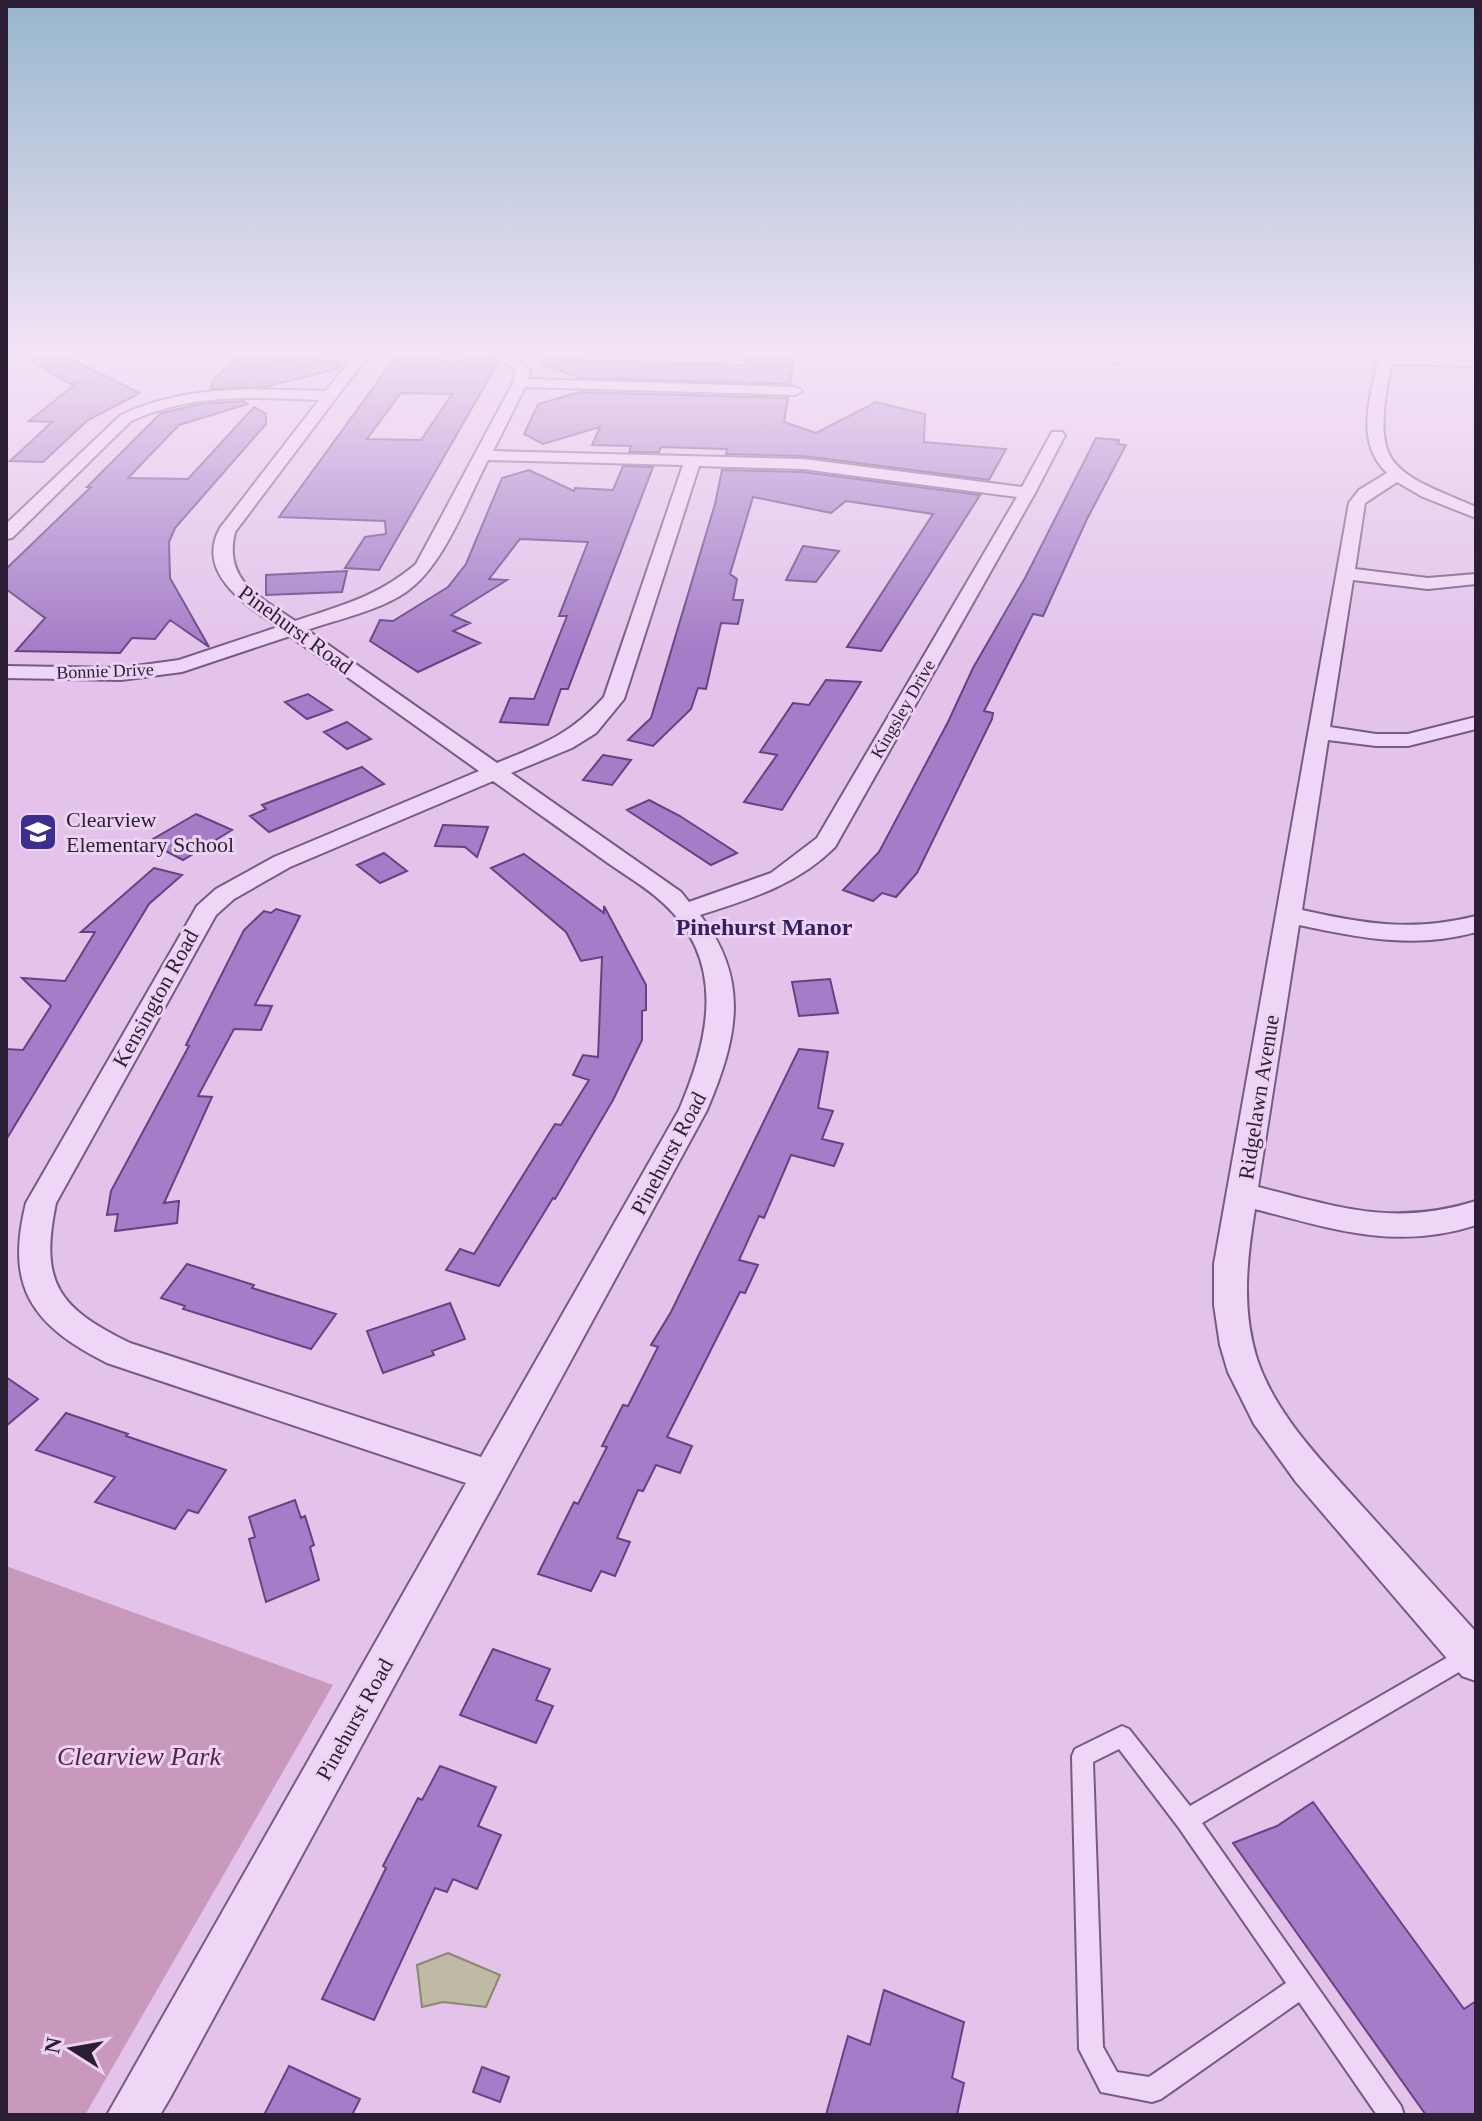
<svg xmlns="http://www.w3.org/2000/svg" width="1482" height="2121" font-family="Georgia,serif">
<rect width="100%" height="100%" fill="#e4c3eb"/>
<!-- green -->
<path fill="#c898bd" d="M6,1566L333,1685L85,2115H6Z"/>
<!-- water -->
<path fill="#bebaa5" stroke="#8b876d" stroke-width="2" d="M448,1953L500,1975L486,2007L443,2002L422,2007L417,1965Z"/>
<!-- building -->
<path fill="#a47cc7" stroke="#634381" stroke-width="2" fill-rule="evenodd" d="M61,354L140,393L88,420L43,462L10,461L52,422L29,421L78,382L70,384L31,361Z
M416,354H430L448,363L492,354L499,361L379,570L345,568L365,537L386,534L385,521L279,517L395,358ZM401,393L452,394L421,440L367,439Z
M296,355L323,356L319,361L339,362L340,368L265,387L211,389L213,380L236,358L293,360Z
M746,358L794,359L790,384L581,378L542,365L543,359L745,365Z
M580,392L788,398L784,422L816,433L876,402L925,414L924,442L1006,449L989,480L803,456L726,454L727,449L661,447L659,452H629L631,446L592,445L600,427L543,444L524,434L538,404Z
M243,401L248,404L179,425L128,478L188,479L254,407L266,414V424L175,528L169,542L170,578L209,647L170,620L155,639L132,638L120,653L16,651L45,618L6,589V569L91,487H87L161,413L201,404Z
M1096,438L1119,440L1118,444L1126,445L1087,519L1043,616L1033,614L984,711L993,713L992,719L917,873L896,897L882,893L873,901L843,890L879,852L948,722L973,668L1025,578Z
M623,466L653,467L568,689H561L548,725L500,722L510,698L534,699L567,616H559L588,542L520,539L489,579L507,580L451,615L470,623L453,631L480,643L418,672L370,641L380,620L393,621L448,587L466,564L502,478L529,470L574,491L575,488L613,490Z
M722,470L803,472L980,495L881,651L847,647L933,514L846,501L831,513L753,497L730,574L737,579L733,600H743L738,624L721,623L706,689L698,688L691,709L653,746L628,740L651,718L715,504Z
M803,546L839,551L816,582L786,580Z
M347,571L342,592L266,595V575Z
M826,680L861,682L782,810L744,802L777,755L760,752L793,703L809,705Z
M308,694L332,710L307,719L285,702Z
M347,722L371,739L347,749L324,732Z
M603,755L631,760L612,785L583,780Z
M362,767L384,784L269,832L250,816L266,809L262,805Z
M649,800L680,816L737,853L711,865L627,810Z
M196,814L232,830L183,860L148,842Z
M443,825L488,827L477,857L465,847L435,846Z
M384,853L407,871L380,883L357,865Z
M524,854L604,913V906L646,985V1010L642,1011V1040L613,1100L555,1199L553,1198L499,1286L446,1270L460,1249L474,1254L555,1124L561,1125L589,1080L573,1075L583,1055L598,1057L602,957L581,961L566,932L491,868Z
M154,868L182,875L149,904L6,1140V1049L23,1050L51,1006L22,978L65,981L95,932H81Z
M276,909L300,916L255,1005L272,1006L261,1030L234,1029L198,1096L212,1097L164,1203L179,1201L177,1223L115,1231L118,1214L107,1215L111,1191L189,1046L186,1045L244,930L264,911L271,913Z
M830,979L838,1013L799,1016L792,982Z
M799,1049L828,1052L818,1108L833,1111L822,1139L843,1144L834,1166L791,1155L764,1218L759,1216L739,1260L758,1265L745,1293L740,1292L667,1437L692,1446L680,1473L656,1465L643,1491L638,1490L617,1538L630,1542L615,1576L601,1571L591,1591L538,1574L574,1502L578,1504L607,1447L602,1446L623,1405L628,1406L658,1347L651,1345L671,1312Z
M187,1264L254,1285L252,1288L336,1314L311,1349L183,1309L185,1306L161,1298Z
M450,1303L465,1339L432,1351L434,1355L383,1373L367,1331Z
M6,1377L38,1399L6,1426Z
M66,1413L128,1434L126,1436L226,1470L198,1513L188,1510L175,1529L95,1502L115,1477L36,1450Z
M295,1500L301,1518L305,1516L314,1545L310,1547L319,1580L266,1602L249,1539L255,1537L249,1517Z
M493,1649L550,1669L536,1700L553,1706L536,1743L460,1715Z
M440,1766L496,1787L478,1826L501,1835L477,1889L453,1879L447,1892L435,1888L374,2020L322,1999L386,1868L383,1866L418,1798L422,1800Z
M1313,1802L1464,2009L1476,2001V2115H1426L1233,1843L1277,1826Z
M884,1990L964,2022L952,2078L964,2083L957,2115H826L848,2036L870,2045Z
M289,2066L360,2099L352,2115H264Z
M482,2067L509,2077L500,2102L473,2092Z"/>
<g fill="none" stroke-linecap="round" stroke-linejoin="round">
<defs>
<path id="lane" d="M1110,354H1117L1119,363H1115Z
M1469,1645L1476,1648V1662L1202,1823L1401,2106L1404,2115H1377L1299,2002L1161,2099L1152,2102L1101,2092L1079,2049L1072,1756L1075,1749L1122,1726L1129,1729L1190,1806ZM1119,1749L1179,1828L1286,1983L1149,2077L1117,2072L1103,2047L1093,1762Z"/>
<path id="street" d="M355,354H369L235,532C223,581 260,597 295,621C340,606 379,596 416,564L513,383L516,371L495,354H511L530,370L528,379L795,387L802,391L795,395L525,387L493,451L803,459L1022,487L1052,432H1062L1065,435L1035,493L835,847C797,885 750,899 700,915C751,980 737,1039 707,1110L170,2098L160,2115H107L466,1483L107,1363C32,1325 5,1288 26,1203L197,906L216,889L274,857L479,771L290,636L182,672L121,680L6,678V666L121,668L179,660L278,627C246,605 195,573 220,528L319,400C254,397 192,393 131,421L12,538L6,539V524L121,415C187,384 255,389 326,391ZM488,460L683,465L604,697C570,735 543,744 497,763L307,630C339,619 378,611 406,592C444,566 467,500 488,460ZM699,466L803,469L1017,497L817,838L771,873L689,902L681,892L511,773L572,748L596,733L624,699ZM493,781C531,808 569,835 608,863C625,875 646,887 662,902C728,961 709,1040 679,1110L481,1457L130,1343C59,1308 39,1284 56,1203L216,915L234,899L290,867Z
M1379,354L1476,358V366L1391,364C1372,466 1385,469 1476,507V518L1423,497L1397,482L1365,503L1355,569L1428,578L1476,574V584L1428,589L1353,580L1330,727L1376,734H1408L1476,717V729L1408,746H1376L1328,740L1302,910C1365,924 1412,932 1476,916V932C1415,949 1360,938 1299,925L1258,1187C1338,1207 1394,1227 1476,1201V1225C1396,1251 1333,1229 1255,1209C1247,1259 1241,1308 1257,1359C1276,1416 1323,1462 1362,1506C1400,1548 1438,1590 1476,1632V1681L1462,1676L1296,1482L1254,1424L1228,1372L1220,1345L1214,1305V1264L1349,503L1359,490L1387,473C1353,440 1372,394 1379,354Z"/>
</defs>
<!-- lane casing -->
<use href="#lane" stroke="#765b84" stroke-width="4"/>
<!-- street casing -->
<use href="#street" stroke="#765b84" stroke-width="4"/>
<!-- lane -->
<use href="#lane" fill="#f0d6f6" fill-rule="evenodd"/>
<!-- street -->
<use href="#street" fill="#f0d6f6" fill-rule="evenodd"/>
</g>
<!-- sky -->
<linearGradient id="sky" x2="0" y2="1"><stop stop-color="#97b6cd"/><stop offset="0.54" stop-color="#f3e4f6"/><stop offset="1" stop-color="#f3e4f6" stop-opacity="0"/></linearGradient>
<rect width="1482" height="651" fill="url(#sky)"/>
<!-- icons -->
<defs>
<symbol id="school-square" viewBox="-11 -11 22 22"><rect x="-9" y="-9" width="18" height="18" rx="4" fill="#3a2f8f" stroke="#edd2f3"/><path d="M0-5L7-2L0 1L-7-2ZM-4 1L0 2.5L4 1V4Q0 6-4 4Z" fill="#fff"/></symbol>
</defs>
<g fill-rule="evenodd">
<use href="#school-square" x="16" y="810" width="44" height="44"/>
</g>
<g text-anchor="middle" stroke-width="6" stroke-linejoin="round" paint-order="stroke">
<!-- far-street labels -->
<g font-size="18" fill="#2c1e35" stroke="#edd2f3">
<text transform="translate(105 671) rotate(-2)" y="6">Bonnie Drive</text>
<text transform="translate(903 709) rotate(-60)" y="6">Kingsley Drive</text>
</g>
<!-- street labels -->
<g font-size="22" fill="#2c1e35" stroke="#edd2f3">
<text transform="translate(296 629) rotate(36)" y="8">Pinehurst Road</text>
<text transform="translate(155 998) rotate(-61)" y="8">Kensington Road</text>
<text transform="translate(1258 1097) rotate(-81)" y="8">Ridgelawn Avenue</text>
<text transform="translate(668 1153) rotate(-62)" y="8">Pinehurst Road</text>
<text transform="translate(354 1719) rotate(-61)" y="8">Pinehurst Road</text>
</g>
<!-- poi labels -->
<g font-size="22" fill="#2c1e35" stroke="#edd2f3" text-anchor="start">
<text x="66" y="827">Clearview<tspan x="66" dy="25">Elementary School</tspan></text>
</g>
<!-- neighbourhood labels -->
<g font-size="24" font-weight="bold" fill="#35215f" stroke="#edd2f3">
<text x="764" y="935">Pinehurst Manor</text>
</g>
<!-- near-park labels -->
<g font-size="26" font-style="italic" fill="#502641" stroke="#edd2f3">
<text x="139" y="1765">Clearview Park</text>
</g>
</g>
<!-- border -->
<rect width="1482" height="2121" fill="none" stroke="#2c1e35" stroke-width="16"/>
<!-- north arrow -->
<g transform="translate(72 2049) rotate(281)" stroke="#edd2f3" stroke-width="6" paint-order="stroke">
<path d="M0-6L14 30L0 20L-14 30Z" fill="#2c1e35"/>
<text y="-12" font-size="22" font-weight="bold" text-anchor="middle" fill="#2c1e35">N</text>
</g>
</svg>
